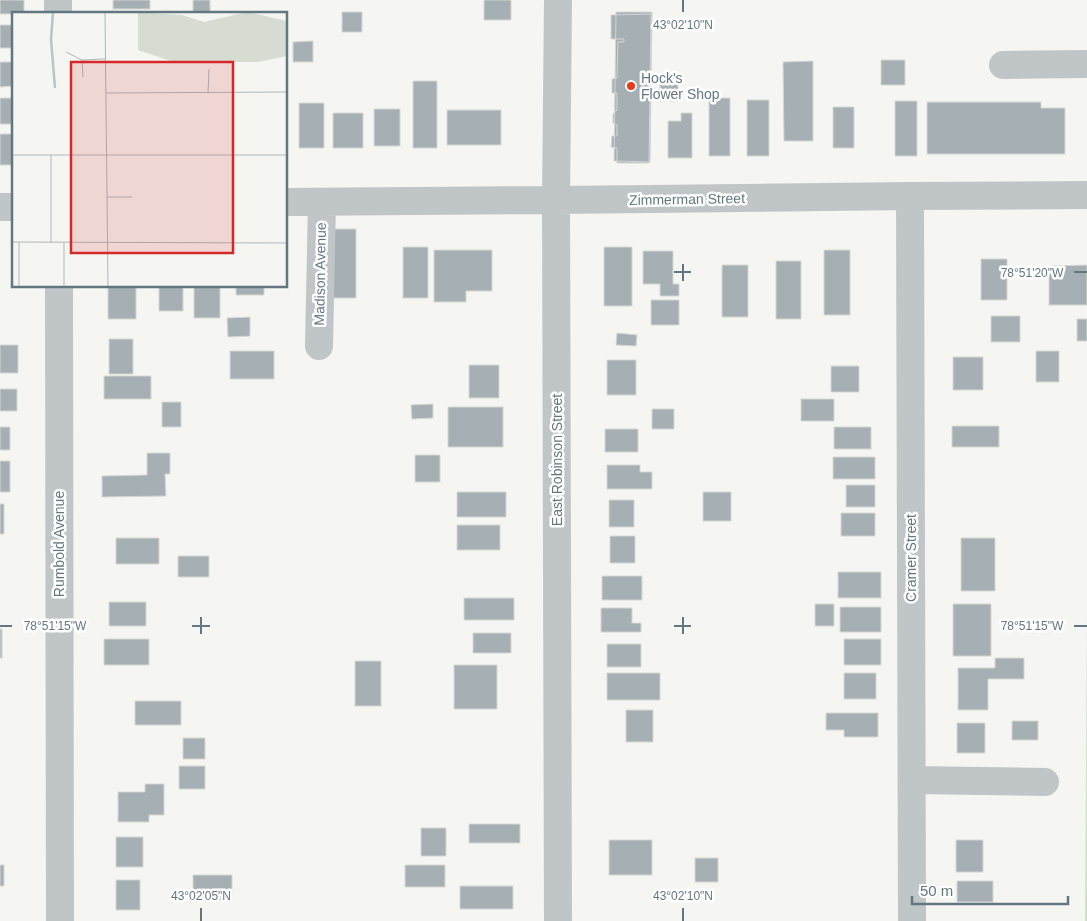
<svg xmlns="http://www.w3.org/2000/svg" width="1087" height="921" font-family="Helvetica,sans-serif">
<rect width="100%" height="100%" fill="#f5f5f1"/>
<!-- green -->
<path fill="#d6dcd2" d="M1087,611V921H1085Z"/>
<!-- building -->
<path fill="#a6b0b4" stroke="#d6d6d4" d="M0,0H24V14H0Z
M113,0H150V9H113Z
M193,0H210V14H193Z
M484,0H511V20H484Z
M342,12H362V32H342Z
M616,12H652L650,162L614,161Z
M651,14L649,163H617V148L611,147L612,136H617V125L613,123V114L617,110V93H612V79L617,78L618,42H624V39H611V15Z
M0,25H14V48H0Z
M313,41V62H293V42Z
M881,60H905V85H881Z
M813,61V141H784L783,62Z
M0,62H14V86L0,87Z
M660,78H678V101H660Z
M413,81H437V148H413Z
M0,98H14V124H0Z
M709,98H730V156H709Z
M747,100H769V156H747Z
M895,101H917V156H895Z
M927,102H1041V108H1065V154H927Z
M299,103H324V148H299Z
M833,107H854V148H833Z
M374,109H400V146H374Z
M447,110H501V145H447Z
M333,113H363V148H333Z
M681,113H692V158H668V121H681Z
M0,134H14V165H0Z
M333,229H356V298H333Z
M403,247H428V298H403Z
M604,247H632V306H604Z
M434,250H492V291H466V302H434Z
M824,250H850V315H824Z
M643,251H673V284H679V296H660V284H643Z
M981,259H1007V300H981Z
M776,261H801V319H776Z
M722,265H748V317H722Z
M1087,265V305H1049V266Z
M108,286H136V319H108Z
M159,286H183V311H159Z
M194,286H220V318H194Z
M236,286H264V295H236Z
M651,300H679V325H651Z
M991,316H1020V342H991Z
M250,317V336L228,337L227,318Z
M1077,319H1087V341H1077Z
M617,333L637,335L636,346L616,345Z
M109,339H133V374H109Z
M0,345H18V373H0Z
M230,351H274V379H230Z
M1036,351H1059V382H1036Z
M953,357H983V390H953Z
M607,360H636V395H607Z
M469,365H499V398H469Z
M831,366H859V392H831Z
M104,376H151V399H104Z
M0,389H17V411H0Z
M801,399H834V421H801Z
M162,402H181V427H162Z
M433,404V418L412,419L411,405Z
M448,407H503V447H448Z
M652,409H674V429H652Z
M952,426H999V447H952Z
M0,427H10V450H0Z
M834,427H871V449H834Z
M605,429H638V452H605Z
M147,453H170V474H165L166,496L102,497V476L147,475Z
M415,455H440V482H415Z
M833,457H875V479H833Z
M0,461H10V492H0Z
M607,465H640V472H652V489H607Z
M846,485H875V507H846Z
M457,492H506V517H457Z
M703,492H731V521H703Z
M609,500H634V527H609Z
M0,504H4V534H0Z
M841,513H875V536H841Z
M457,525H500V550H457Z
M610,536H635V563H610Z
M116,538H159V564H116Z
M961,538H995V591H961Z
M178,556H209V577H178Z
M838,572H881V598H838Z
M602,576H642V600H602Z
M464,598H514V620H464Z
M109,602H146V626H109Z
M815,604H834V626H815Z
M953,604H991V656H953Z
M840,607H881V632H840Z
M601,608H632V623H641V632H601Z
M0,629H2V658H0Z
M473,633H511V653H473Z
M104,639H149V665H104Z
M844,639H881V665H844Z
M607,644H641V667H607Z
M995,658H1024V679H988V710H958V668H995Z
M355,661H381V706H355Z
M454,665H497V709H454Z
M607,673H660V700H607Z
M844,673H876V699H844Z
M135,701H181V725H135Z
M626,710H653V742H626Z
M826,713H878V737H844V730H826Z
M1012,721H1038V740H1012Z
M957,723H985V753H957Z
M183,738H205V759H183Z
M179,766H205V789H179Z
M145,784H164V815H149V822H118V792H145Z
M469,824H520V843H469Z
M421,828H446V856H421Z
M116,837H143V867H116Z
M609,840H652V875H609Z
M956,840H983V872H956Z
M695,858H718V882H695Z
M0,865H4V886H0Z
M405,865H445V887H405Z
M193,875H232V900H193Z
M116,880H140V910H116Z
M957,881H993V902H957Z
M460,886H513V909H460Z"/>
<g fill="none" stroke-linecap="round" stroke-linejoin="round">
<!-- minor -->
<path stroke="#c0c5c7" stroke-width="28" d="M58,0V14
M1003,65L1087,64
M910,196L912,921
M286,202L556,200L910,196L1087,195
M0,207H14
M59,286L60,921
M319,346L322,202
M912,780L1045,782
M558,921L556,200L558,0"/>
</g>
<!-- ticks -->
<path fill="none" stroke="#637783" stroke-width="2" d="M683,0V12M683,264V281M674,272H691M1074,272H1087M201,617V634M683,617V634M0,626H12M192,626H210M674,626H691M1074,626H1087M201,908V921M683,908V921"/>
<!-- markers -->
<circle fill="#e93c1d" stroke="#fff" stroke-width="2" cx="631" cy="86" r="5"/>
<g text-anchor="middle" stroke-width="5" stroke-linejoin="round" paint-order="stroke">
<!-- poi labels -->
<g font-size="14" fill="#637783" stroke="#fff" text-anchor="start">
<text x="641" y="83">Hock's<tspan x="641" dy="16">Flower Shop</tspan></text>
</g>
<!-- street labels -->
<g font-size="14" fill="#637783" stroke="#fff">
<text transform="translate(687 199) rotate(-1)" y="5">Zimmerman Street</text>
<text transform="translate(320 274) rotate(-89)" y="5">Madison Avenue</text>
<text transform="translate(557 460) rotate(-90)" y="5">East Robinson Street</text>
<text transform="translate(59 544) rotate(-90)" y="5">Rumbold Avenue</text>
<text transform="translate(911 558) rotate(-90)" y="5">Cramer Street</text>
</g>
</g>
<!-- overview -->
<g transform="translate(12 12)">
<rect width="275" height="275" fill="#f5f5f1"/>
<path d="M126,0L170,3L192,10L235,0L275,9V44L246,50H162L126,38Z" fill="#d6dcd2"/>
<path fill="none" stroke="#b6c5c8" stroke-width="2.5" d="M41,0L39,27L43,76"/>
<path fill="none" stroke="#aeb8bb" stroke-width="1" d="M93,0L96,275M54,40L70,48L93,47M70,48L71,65M94,81L275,80M196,81L197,57M0,143H275M39,143V231M95,185H120M0,230L275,231M7,230V275M52,231V275"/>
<path fill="#d62828" fill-opacity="0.15" stroke="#d62828" stroke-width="2.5" d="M59,50H221V241H59Z"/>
<rect width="275" height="275" fill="none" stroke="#637783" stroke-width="2.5"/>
</g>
<g font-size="12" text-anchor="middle" fill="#637783" stroke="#fff" stroke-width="5" stroke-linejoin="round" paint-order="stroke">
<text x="683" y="29">43°02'10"N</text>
<text x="1032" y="277">78°51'20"W</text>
<text x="1032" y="630">78°51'15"W</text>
<text x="55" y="630">78°51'15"W</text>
<text x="201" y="900">43°02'05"N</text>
<text x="683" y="900">43°02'10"N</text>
</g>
<!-- scale -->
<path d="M912 896v8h156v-8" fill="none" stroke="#637783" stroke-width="2.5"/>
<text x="920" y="896" font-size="15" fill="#637783" stroke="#ffffff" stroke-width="4" paint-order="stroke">50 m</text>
</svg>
